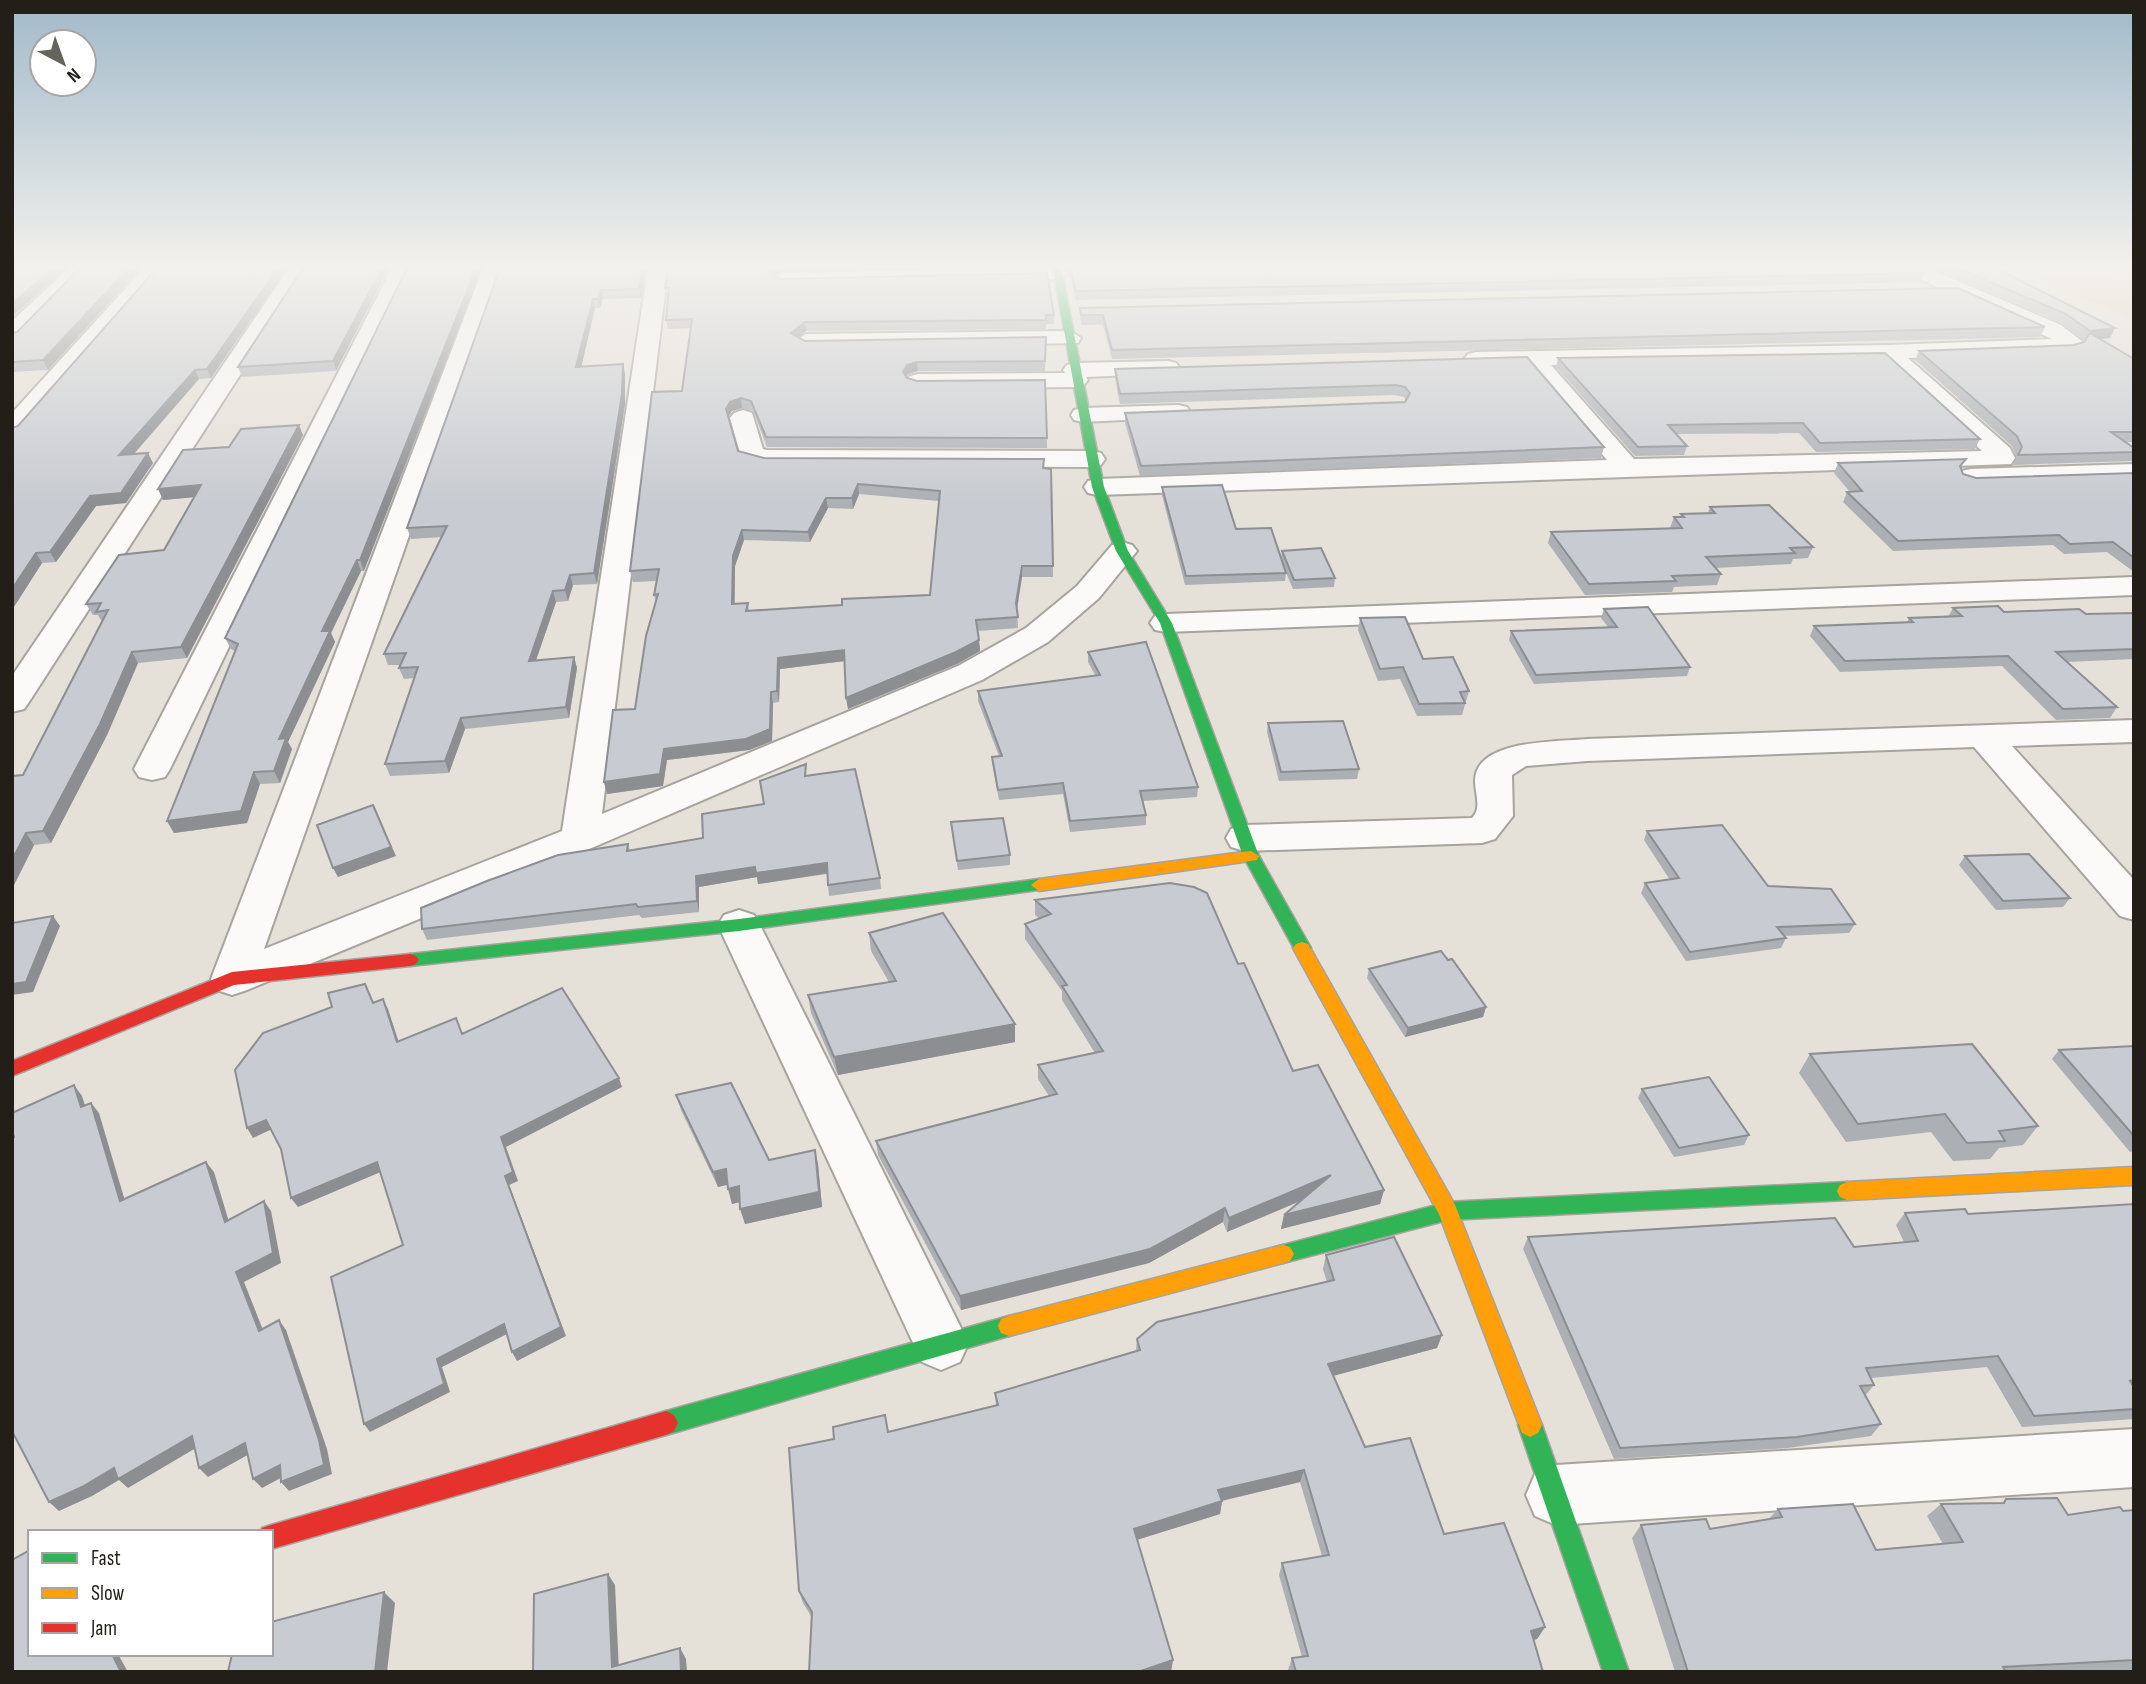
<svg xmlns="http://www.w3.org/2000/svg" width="2146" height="1684" font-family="'Sofia Sans Condensed',sans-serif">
<rect width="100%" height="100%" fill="#e5e0d8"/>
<!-- green -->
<path fill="#e3d5bb" d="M2009,268H2134V319Z"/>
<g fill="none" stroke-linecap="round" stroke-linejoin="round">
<!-- stream -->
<path fill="#d7c19a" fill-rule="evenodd" d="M2106,268H2114L2134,275V279Z"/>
<defs>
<path id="street" d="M69,268H90L20,339L12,341V321Z
M144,268H165L21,434L12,437V413Z
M289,268H309L29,702L24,709L12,712V676Z
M392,268H412L170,769L165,777L152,780L139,777L134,769Z
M483,268H503L264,949L562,831L648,268H668L602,814L958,666L1026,628L1077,586L1112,545L1122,542L1132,545L1137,551L1099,598L1048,642L982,680L594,847L247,990L232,995L217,990L211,979Z
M1017,268H1062L1068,273L1058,279L782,285L772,279L782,273Z
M1901,268H1928L2061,325L2083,342L2077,350L2069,352L1908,358L2010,448L2015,458L2011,464L1098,495L1088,493L1084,487L1088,481L1098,479L1607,460L1527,365L1468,364L1464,359L1468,354L1476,352L1888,345L2052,339L1904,272ZM1882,359L1982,451L1634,459L1551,365Z
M1070,331L1081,338L1078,343L806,348L795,341L806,334Z
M1168,361L1176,363L1180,368L1176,373L1086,377L1088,380L1084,385L1076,387L918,388L910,386L906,381L910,376L918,374L1065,373L1063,370L1067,365L1075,363Z
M1178,405L1187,407L1190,412L1187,417L1083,422L1074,420L1071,415L1074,410L1083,408Z
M743,410L752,413L763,449L767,450L1092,451L1101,453L1105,459L1101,465L1092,467L766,466L742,460L730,418L734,413Z
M2134,464V480L1971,485L1961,483L1958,477L1961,471L1971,469Z
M2134,577V595L1166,632L1155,630L1150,623L1155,616L1166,614Z
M2134,720V742L2012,746L2134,880V920L2120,916L1974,747L1587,761L1526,766L1512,775L1513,816L1495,839L1482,843L1245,851L1231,847L1226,838L1231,829L1245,825L1472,818C1482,808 1475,794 1475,781C1475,739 1557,742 1587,739Z
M739,910L754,915L760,925L960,1326L968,1344L960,1362L941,1370L922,1362L718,925L724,915Z
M2134,1429V1487L1556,1525L1535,1516L1526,1495L1535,1474L1556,1465Z"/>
<path id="fast" d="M1053,268H1061L1104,487L1128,551L1172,623L1259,856L1311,948L1308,952H1296L1243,856L1160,623L1116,551L1092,487Z
M1039,879L1047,885L1045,889L739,931L410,966L404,964L401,960L404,956L410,954L739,919Z
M1847,1182L1854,1185L1857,1191L1854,1197L1847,1200L1448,1220L1283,1263L1276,1261L1272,1254L1276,1247L1283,1245L1448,1202Z
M1009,1316L1017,1319L1020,1326L1017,1333L1009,1336L666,1435L658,1431L654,1423L658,1415L666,1411Z
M1530,1413L1538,1417L1542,1425L1629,1672H1603L1518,1425L1522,1417Z"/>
<path id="slow" d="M1251,851L1259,856L1257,860L1039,891L1031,885L1039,879Z
M1302,942L1308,944L1455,1205L1542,1425L1538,1433L1530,1437L1522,1433L1439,1214L1293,948L1296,944Z
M2134,1167V1185L1847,1200L1840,1197L1837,1191L1840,1185L1847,1182Z
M1283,1245L1290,1247L1294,1254L1290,1261L1283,1263L1009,1336L1001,1333L998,1326L1001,1319L1009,1316Z"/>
<path id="jam" d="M410,954L416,956L419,960L416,964L410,966L234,985L12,1076V1061L232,972Z
M666,1411L674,1415L678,1423L674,1431L666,1435L271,1549V1532H261L262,1528L271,1525Z"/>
</defs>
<!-- street casing -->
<use href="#street" stroke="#a7a39d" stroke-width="4"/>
<!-- fast casing -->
<use href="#fast" stroke="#a7a39d" stroke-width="3"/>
<!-- slow casing -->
<use href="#slow" stroke="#a7a39d" stroke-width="3"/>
<!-- jam casing -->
<use href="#jam" stroke="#a7a39d" stroke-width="3"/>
<!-- street -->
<use href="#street" fill="#fbfaf9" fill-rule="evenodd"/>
<!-- fast -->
<use href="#fast" fill="#30b455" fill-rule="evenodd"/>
<!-- slow -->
<use href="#slow" fill="#ff9f0a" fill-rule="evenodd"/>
<!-- jam -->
<use href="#jam" fill="#e5322d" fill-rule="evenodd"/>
</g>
<!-- wall -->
<path fill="#acafb4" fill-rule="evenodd" d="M80,268L48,370L12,372V333L17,332Z
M287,268L211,378L199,379L134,454L153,463L126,503L96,506L56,562L42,563L12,610V428L18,426Z
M303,268L336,371L242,377L238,367Z
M407,268L364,571H361L331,633L335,642L288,742L292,749L280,783L260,784L247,823L174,833L167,821L235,651L231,649L225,638Z
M500,268H646L641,298L603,299L600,308H595L581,367L625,374V404L597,584L573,585L568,601L556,602L536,660L574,657L577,668L569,718L465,729L449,773L390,776L385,764L414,678L404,679L399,668L400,665H388L384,654L442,537L411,539L407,528Z
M668,268H940L781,271L775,275L781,279L1054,315V324H1046V329L806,331L798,337L805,341L1046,337L1045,371H918L908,374L906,377L917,381L1045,380L1047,448L767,447L753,411L742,408L732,411L728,418L738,451L764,458L1051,469L1053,577H1022L1017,610L1018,628L978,631L980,651L957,664L848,709L844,661L780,669L779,702L773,703L772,741L749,750L667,760L663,786L607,794L604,782L635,709L656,602L654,595L657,581L633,582L630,571L682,391L691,328L668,329L666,320L668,296H667L665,288ZM859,494L939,501L930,595L842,605L749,611L748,603H735V566L744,540L810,542L828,508L853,509Z
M1068,268H1915L1924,273L1921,282L1076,300Z
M1934,268H1995L2110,338L2100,339L2134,359V442H2125L2134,452L2133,461L2013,465L2017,457L2012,446L1915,360L1919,351L2074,345L2084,342L2085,341L2062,323Z
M1080,308L2045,327L2040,337L1112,359L1103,325H1081Z
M1527,357L1604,447L1601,458L1140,476L1125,423V413L1405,402L1406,401L1404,397L1394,395L1120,404L1115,379V369Z
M1558,358L1980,439L1975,449L1816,452L1799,433L1676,434L1687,446L1684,455L1635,456L1556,367Z
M303,435L187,658L138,663L107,735L51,843L34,845L12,889L23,775L102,622L98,615H93L86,604L164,550L195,497L163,500L229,447Z
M1838,463L1961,468L1963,474L1976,478L2134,473V572L2107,552L2064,554L2053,545L1893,551L1843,502L1847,492H1850L1834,473Z
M1162,487L1236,529L1281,558L1282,551L1335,578L1334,587L1293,589L1284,568L1286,573L1285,581L1185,585L1162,495Z
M1710,507L1813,547L1808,558L1793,559L1791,564L1715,568L1721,574L1717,585L1674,587L1672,592L1585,595L1548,543L1551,532L1670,528L1674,517H1680L1681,514L1708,513Z
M1953,608L2004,612L2086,614L2134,613V659L2067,662L2117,707L2110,718L2056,720L2002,666L1840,672L1810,636L1814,626L1907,622L1909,618L1948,617Z
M1604,609L1690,667L1687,676L1534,684L1509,640L1511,631L1608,627L1601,618Z
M1360,618L1423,659L1469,691L1462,715L1417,716L1400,679L1378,681L1358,630Z
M1088,652L1198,787L1197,797L1143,801L1146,815V825L1070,832L1063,794L999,800L993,768L992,757L999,756L978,701V691L1095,675L1088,662Z
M1268,723L1359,769L1357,779L1279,781L1267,732Z
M808,776L880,878L881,889L829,896L827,874L758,884L757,877L699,887V912L642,918L639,915L427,940L422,929L628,844L630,851L703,838L764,804Z
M951,822L1010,855V865L958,870Z
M1647,831L1768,886L1855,924L1849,933L1784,936L1786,938L1781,948L1686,961L1641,893L1645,883L1670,880L1644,840Z
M1965,856L2070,898L2063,907L1996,910L1959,865Z
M1035,900L1238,964L1293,1071L1384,1190L1380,1204L1281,1229L1284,1215L1301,1201L1227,1232L1223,1222L1149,1263L961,1310L878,1155L876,1141L1049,1096L1038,1079V1065L1095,1053L1062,1000V991L1025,939V924L1040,919L1035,915Z
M869,933L1015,1024V1042L838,1075L811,1013L808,995L889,982L871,951Z
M1369,969L1486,1007L1483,1017L1405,1037L1367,978Z
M2134,1046V1151L2130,1152L2052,1059L2059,1050Z
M1810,1054L2038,1126L2023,1145L1999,1148L1990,1159L1953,1161L1931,1132L1846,1142L1799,1073Z
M1642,1089L1749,1135L1744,1145L1674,1157L1638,1098Z
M676,1095L769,1160L815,1150L818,1164L822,1207L745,1224L740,1202L732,1204L728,1184L718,1187L681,1110Z
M2134,1204V1419L2022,1427L1987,1367L1871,1378L1874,1385L1865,1396L1881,1424L1871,1436L1788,1448L1614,1459L1523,1249L1528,1237L1854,1247L1904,1242L1896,1225L1905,1213L1968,1214Z
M1326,1255L1442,1335L1437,1348L1333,1376L1365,1447L1444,1534L1545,1627L1537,1639L1534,1640L1543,1672H1289L1288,1670L1292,1658L1302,1657L1279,1575L1282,1563L1322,1556L1300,1482L1222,1501L1220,1514L1137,1540L1173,1660L1171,1671L809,1672L811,1616L803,1603L799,1591L888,1432L996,1406L995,1393L1136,1351L1137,1339L1327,1282L1323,1269Z
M2006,1499L2068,1515L2134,1510V1670L2102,1672H1675L1632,1538L1641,1525L1710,1529L1768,1520L1778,1509L1876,1550L1943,1544L1927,1516L1941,1504L2002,1503Z"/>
<!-- shaded-wall -->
<path fill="#8c8e92" d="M53,268H66L12,317V304Z
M129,268H141L48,370L43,360Z
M278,268H287L211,378L207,369Z
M382,268H389L336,371L333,361Z
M476,268H482L364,571L360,560Z
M643,268H646L641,298L639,289Z
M773,268H780L781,271L770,280L768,271Z
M601,290L603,299L600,308L598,299Z
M593,299L595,308L579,377L576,367Z
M805,322L806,331L793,342L791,333Z
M2115,328L2110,338L2085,341L2090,331Z
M917,362L918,371L908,374L903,381V372L907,365Z
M623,364L625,374V404L597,584L594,573Z
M195,370L199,379L124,465L119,455Z
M741,398L742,408L732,411L727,419L726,409L730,402Z
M299,425L303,435L187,658L181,647Z
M148,453L153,463L126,503L96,506L56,562L50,552L90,496Z
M858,484L859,494L853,509L852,498Z
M201,485L206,496L163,500L158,489Z
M826,498L828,508L810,542L808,532Z
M742,530L744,540L735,566L734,614L732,604L733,556Z
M36,553L42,563L12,610V589Z
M357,560L361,571L331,633L335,642L288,742L292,749L280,783L274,771L279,739L322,631Z
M1022,566V577L1016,614V603Z
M570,575L573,585L568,601L565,590Z
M553,591L556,602L532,672L529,661Z
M979,640L980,651L957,664L848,709L846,698Z
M844,650L845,661L780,669L779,702L777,691L778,658Z
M132,652L138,663L107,735L51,843L43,831Z
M574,657L577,668L569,718L566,707Z
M771,692L773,703L772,741L749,750L667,760L663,786L607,794L604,782Z
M461,718L465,729L449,773L445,761Z
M254,772L260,784L247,823L174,833L167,821Z
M373,805L396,856L338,877L333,868Z
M26,833L34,845L12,889V860Z
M827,863L829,873L758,884L757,877L699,887V912L697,901L696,876L755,867Z
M53,916L60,926L33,992L12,995V984Z
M383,999L388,1009L402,1052L397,1042Z
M1486,1007L1483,1017L1405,1037L1408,1028Z
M1015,1024V1042L838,1075L834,1057Z
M619,1078L622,1087L506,1147L518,1181L509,1185L566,1336L517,1361L512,1352L505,1176L501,1137Z
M74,1085L82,1096L89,1118L81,1107Z
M91,1103L99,1113L128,1211L120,1201Z
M266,1120L272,1129L253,1138L247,1128Z
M815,1150L818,1164L822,1207L745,1224L740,1209Z
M206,1162L214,1172L232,1232L225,1222Z
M377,1162L383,1171L298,1207L291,1198Z
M726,1169L731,1184L718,1187L713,1172Z
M1331,1175L1328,1189L1227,1232L1229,1218Z
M739,1186L744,1201L732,1204L728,1189Z
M1384,1190L1380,1204L1281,1229L1284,1215Z
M264,1201L271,1211L281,1263L244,1282L267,1340L259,1331L236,1272Z
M1225,1208L1223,1222L1149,1263L961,1310L960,1296Z
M279,1320L286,1330L327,1449L332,1474L289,1491L281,1482Z
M504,1324L509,1333L442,1367L450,1392L370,1432L364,1424L437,1359Z
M1442,1335L1437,1348L1325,1378L1328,1364Z
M192,1436L201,1445L128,1488L119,1480L92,1496L59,1511L49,1502L114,1468Z
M245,1443L253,1452L208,1477L199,1468Z
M280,1465L288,1474L262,1488L253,1479Z
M1304,1470L1300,1482L1216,1502L1218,1490Z
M1222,1501L1220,1514L1133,1541L1134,1529Z
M608,1574L615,1585L619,1672L612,1667Z
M384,1592L395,1603L387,1672H375Z
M1545,1627L1537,1639L1524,1643L1531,1631Z
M680,1648L686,1659L687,1672H681Z
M112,1654H118L128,1672H117Z
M1173,1660L1171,1671L1169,1672H1138Z"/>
<!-- building -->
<path fill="#c8cbd1" stroke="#8c8e92" stroke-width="2" fill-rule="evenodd" d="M12,268H53L12,304Z
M80,268H129L43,360L12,362V333L17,332Z
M157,268H278L207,369L195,370L119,455L148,453L121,493L90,496L50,552L36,553L12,589V428L18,426Z
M303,268H382L333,361L238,367Z
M407,268H476L360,560H357L322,631H330L279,739L286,738L274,771L254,772L241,811L167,821L238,644L225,638Z
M500,268H643L639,289L601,290L598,299H593L576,367L623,364L622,394L594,573L570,575L565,590L553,591L529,661L574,657L566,707L461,718L445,761L385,764L418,667L399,668L406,653L384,654L447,526L407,528Z
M668,268H773L768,271L781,279L1047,273L1054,315H1046V320L805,322L791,333L805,341L1046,337L1045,361L917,362L907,365L903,372L907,378L917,381L1045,380L1047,438L766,437L751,401L741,398L730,402L726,409L738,451L764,458L1044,459L1043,468L1051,469L1053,566H1022L1016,603L1018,617L976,620L979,640L956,652L846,698L844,650L778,658L777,691L771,692L770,729L746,739L664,749L660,774L604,782L613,710L635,709L646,636L658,594L654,595L659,569L630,571L652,392L682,391L692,319L666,320L669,288H665ZM858,484L940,491L930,595L842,599V605L746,611L748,603L732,604L733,556L742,530L808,532L826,498H852Z
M1070,268H1915L1924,273L1076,291Z
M1957,268H1995L2115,328L2090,331L2066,314Z
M1958,288L2045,327L1112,350L1103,315H1081L1080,308Z
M2090,333L2134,359V432H2111L2134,448V452L2018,455L2022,447L2017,436L1919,351L2074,345L2084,342Z
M1885,353L1980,439L1820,443L1803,423L1668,425L1687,446L1638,447L1558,358Z
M1527,357L1604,447L1141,466L1125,413L1405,402L1410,393L1405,387L1396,385L1120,394L1115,369Z
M299,425L181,647L132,652L100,724L43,831L26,833L12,860V776L23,775L108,610L96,612L101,603L86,604L119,555L164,550L201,485L158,489L183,450L229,447L241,429Z
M1966,459L1960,466L1963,474L1976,478L2134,473V558L2113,542L2070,544L2059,535L1898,541L1847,492L1862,491L1838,463Z
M1222,485L1236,529L1271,528L1286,573L1186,576L1162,487Z
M1769,505L1813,547L1790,548L1795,553L1706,557L1721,574L1672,576L1676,581L1589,584L1551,532L1682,528L1674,517H1684L1681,514L1715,513L1710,507Z
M1321,548L1335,578L1294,580L1282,551Z
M1998,606L2004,612L2079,609L2086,614L2134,613V649L2056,652L2117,707L2063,709L2008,656L1845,661L1814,626L1913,622L1909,618L1962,616L1953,608Z
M1648,607L1690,667L1536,675L1511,631L1617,627L1604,609Z
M1405,617L1423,659L1453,657L1469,691L1460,692L1465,703L1419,704L1403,667L1380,669L1360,618Z
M1146,642L1198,787L1140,791L1146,815L1070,821L1063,783L998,790L992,757L1002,756L978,691L1100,675L1088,652Z
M1343,721L1359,769L1281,772L1268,723Z
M806,764L805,776L855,769L880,878L828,885L827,863L756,873L755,867L696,876L697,901L638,907L636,904L422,929L421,908L487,881L558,855L628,844L627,851L703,838L702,814L764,804L760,781Z
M373,805L391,847L333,868L317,825Z
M1003,818L1010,855L957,861L951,822Z
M1722,825L1768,886L1831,889L1855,924L1777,927L1786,938L1690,952L1645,883L1679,878L1647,831Z
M2029,854L2070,898L2003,901L1965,856Z
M1170,883L1194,887L1207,893L1238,964L1244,963L1293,1071L1318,1065L1384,1190L1284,1215L1331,1175L1229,1218L1225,1208L1150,1249L960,1296L876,1141L1057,1094L1038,1065L1103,1051L1062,986L1067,985L1025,924L1051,914L1035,900Z
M943,913L1015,1024L834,1057L808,995L896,981L869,933Z
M53,916L26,982L12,984V923Z
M1441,951L1448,960L1452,959L1486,1007L1408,1028L1369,969Z
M365,984L373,1003L383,999L397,1042L456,1018L462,1034L562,988L619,1078L501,1137L513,1172L505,1176L561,1327L512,1352L504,1324L437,1359L444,1384L364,1424L331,1277L403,1245L377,1162L291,1198L281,1149L266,1120L247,1128L235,1070L263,1033L332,1007L328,993Z
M1972,1044L2038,1126L1999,1131L2005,1141L1967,1143L1945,1114L1858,1124L1810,1054Z
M2134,1046V1136L2059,1050Z
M1709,1077L1749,1135L1679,1148L1642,1089Z
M731,1083L769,1160L815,1150L819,1192L740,1209L739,1186L728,1189L726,1169L713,1172L676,1095Z
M74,1085L81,1107L91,1103L120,1201L206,1162L225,1222L264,1201L273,1253L236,1272L259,1331L279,1320L319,1440L324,1465L281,1482L280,1465L253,1479L245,1443L199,1468L192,1436L118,1479L114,1468L82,1487L49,1502L12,1431V1138L14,1137L12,1131V1113Z
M2134,1204V1380L2130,1381L2134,1387V1409L2034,1416L1998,1356L1866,1368L1874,1385L1860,1386L1881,1424L1797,1437L1620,1448L1528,1237L1835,1218L1854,1247L1918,1241L1905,1213L1965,1209L1968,1214Z
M1394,1237L1442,1335L1328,1364L1365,1447L1410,1438L1444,1534L1504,1523L1545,1627L1531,1631L1543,1672H1296L1292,1658L1308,1656L1282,1563L1329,1555L1304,1470L1218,1490L1222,1501L1134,1529L1173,1660L1138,1672H809L812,1612L799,1591L789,1448L834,1439L833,1427L885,1415L888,1432L998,1405L995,1393L1140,1350L1137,1339L1157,1322L1334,1280L1326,1255Z
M2057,1498L2068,1515L2120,1507L2123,1511L2134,1510V1660L2003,1667L2006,1672H1688L1641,1525L1706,1519L1710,1529L1782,1517L1778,1509L1853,1504L1876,1550L1963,1542L1941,1504L2004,1503L2006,1499Z
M30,1550V1654H112L120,1670L117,1672H12V1560Z
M608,1574L612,1667L680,1648L681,1672H533L534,1594Z
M384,1592L375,1672H228L232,1654H271V1622Z"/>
<!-- sky -->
<linearGradient id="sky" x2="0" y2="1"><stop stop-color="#a1b9c9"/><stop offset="0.53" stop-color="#f3f1ed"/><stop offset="1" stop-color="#f3f1ed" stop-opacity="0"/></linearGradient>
<rect width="2146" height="504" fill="url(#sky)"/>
<!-- border -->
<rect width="2146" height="1684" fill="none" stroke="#221f19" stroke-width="28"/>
<!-- legend -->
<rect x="28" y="1530" width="245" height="126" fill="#ffffff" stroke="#a7a5a3" stroke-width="2"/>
<rect x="42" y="1553" width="35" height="10" fill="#30b455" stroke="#a7a5a3" stroke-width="2"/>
<text x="91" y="1565" font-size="21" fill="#221f19">Fast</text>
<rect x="42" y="1588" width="35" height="10" fill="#ff9f0a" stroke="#a7a5a3" stroke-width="2"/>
<text x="91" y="1600" font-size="21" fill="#221f19">Slow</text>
<rect x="42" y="1623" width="35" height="10" fill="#e5322d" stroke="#a7a5a3" stroke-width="2"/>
<text x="91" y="1635" font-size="21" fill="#221f19">Jam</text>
<!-- north arrow -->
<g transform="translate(63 63) rotate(139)"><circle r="33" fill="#ffffff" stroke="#a7a5a3" stroke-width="2"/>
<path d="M0-5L12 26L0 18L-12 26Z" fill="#66635c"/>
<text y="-10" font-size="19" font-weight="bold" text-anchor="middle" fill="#221f19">N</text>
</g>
</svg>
